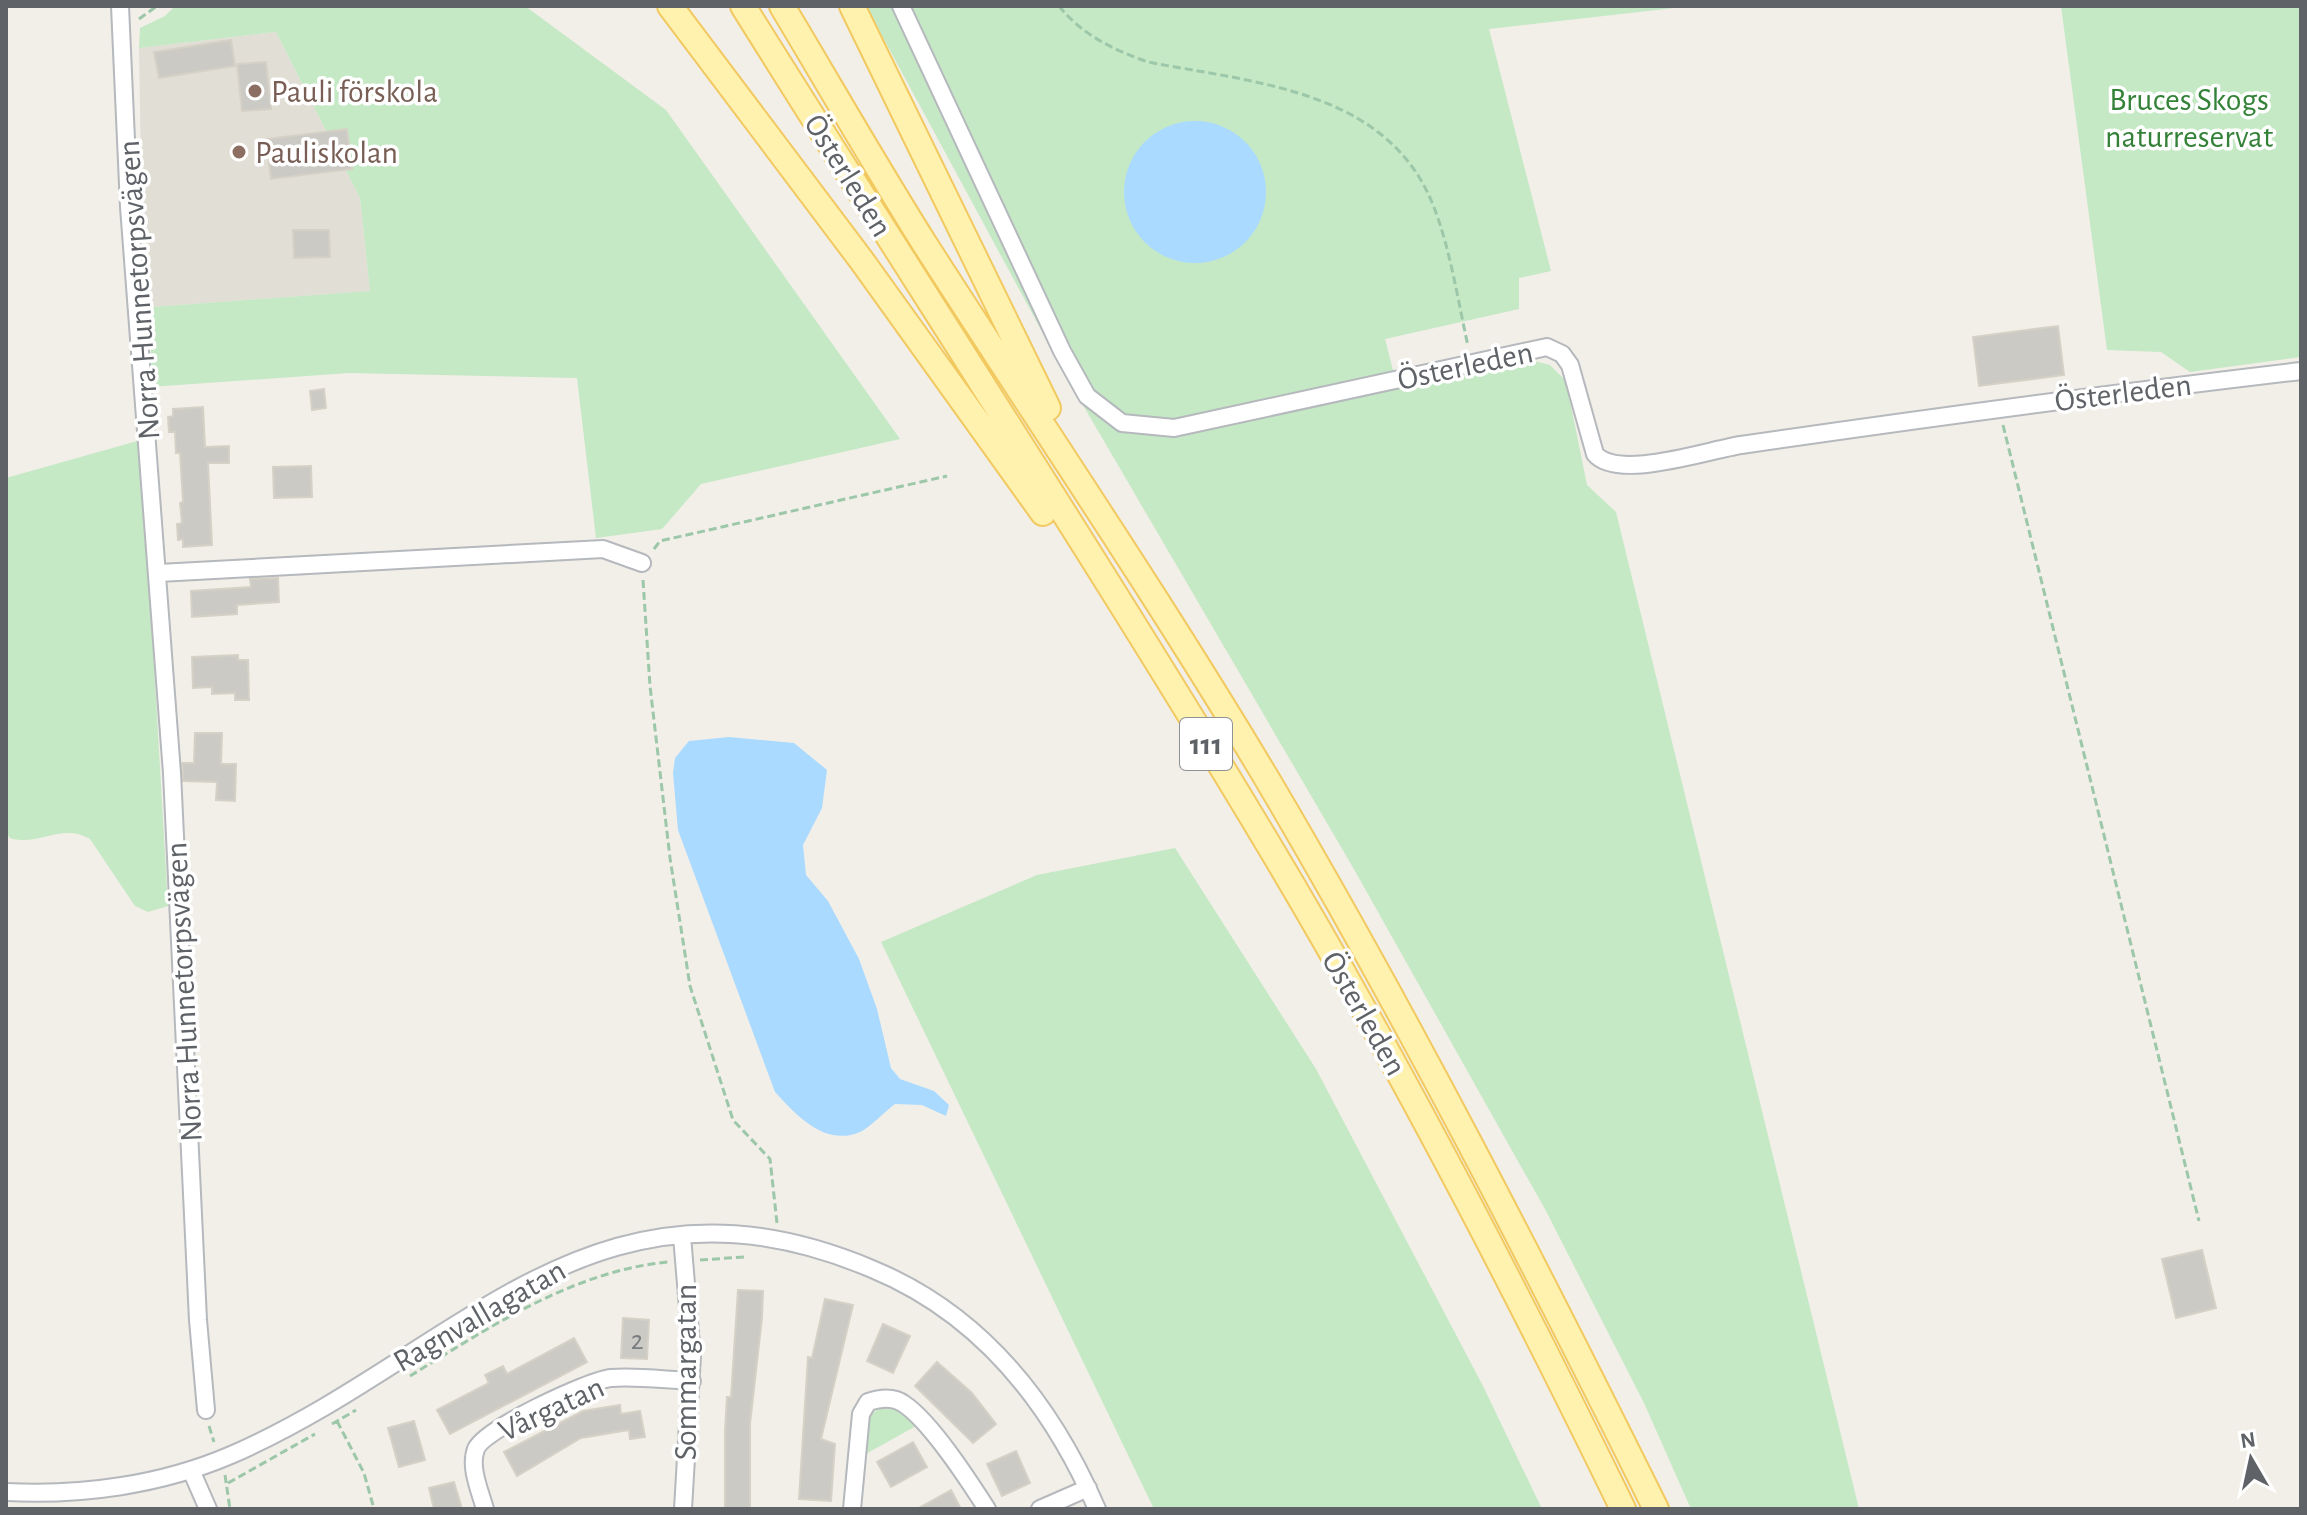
<svg xmlns="http://www.w3.org/2000/svg" width="2307" height="1515" font-family="'Alegreya Sans',sans-serif">
<rect width="100%" height="100%" fill="#f1efe8"/>
<!-- education -->
<path fill="#e1ded6" d="M276,32L360,198L370,291L152,307L141,170L139,48Z"/>
<!-- green -->
<path fill="#c5e8c5" d="M175,6H525L666,110L900,439L701,484L662,529L596,538L577,378L349,373L150,387L152,307L370,291L360,198L276,32L139,48L140,28L165,16Z
M866,6H1692L1489,29L1551,271L1519,278V309L1385,339L1397,386L1522,358L1550,365L1566,381L1587,485L1616,512L1859,1509H1691L1644,1403L1546,1211L1355,871L1066,376Z
M2061,6H2301V357L2190,372L2161,352L2107,350Z
M141,440L168,906L148,912L135,906L90,839C62,822 38,847 10,838L6,832V478Z
M1175,848L1316,1069L1483,1386L1542,1509H1154L881,942L1037,875Z
M885,1406L895,1407L916,1426L864,1455C865,1434 861,1414 885,1406Z"/>
<!-- water -->
<path fill="#aadaff" d="M1124 192a71 71 0 1 1 142 0a71 71 0 1 1-142 0Z
M729,737L794,743L827,770L822,808L803,845L806,875L828,901L859,959L877,1009L891,1068L900,1079L934,1091L949,1105L946,1116L922,1105L895,1104C884,1112 872,1126 860,1132C825,1147 796,1115 775,1092L678,830L673,773L675,758L689,741Z"/>
<!-- building -->
<path fill="#cccac5" stroke="#d6d1c6" stroke-width="2" d="M231,40L235,66L159,78L154,52Z
M266,62L271,109L242,111L237,64Z
M347,129L352,169L271,179L266,139Z
M293,230H329L330,257L294,258Z
M2058,326L2064,375L1979,386L1973,337Z
M324,389L326,408L312,410L310,391Z
M203,407L205,447L229,446V463H208L212,545L183,547V539L178,540L177,524L182,523L180,503L183,502L180,453H176L175,432H169L168,417L173,416V409Z
M311,466L312,497L274,498L273,467Z
M278,578L279,602L237,605V614L192,617L191,591L251,587L250,579Z
M238,655V660H248L249,700H235V693L212,694V687L193,688L192,657Z
M195,733H222L221,764H236L235,801L216,800L217,782L183,781L182,763H194Z
M2202,1250L2216,1308L2176,1318L2162,1259Z
M738,1290L763,1291L762,1318L750,1424V1509H725V1431L727,1397H731Z
M825,1299L853,1305L821,1439L835,1444L831,1501L799,1499L808,1357L812,1358Z
M623,1318L649,1320L647,1359L621,1358Z
M883,1324L910,1336L893,1373L867,1361Z
M574,1338L587,1362L450,1434L437,1410L489,1383L485,1375L503,1366L507,1374Z
M937,1362L972,1393L996,1424L973,1443L915,1386Z
M620,1405L621,1414L640,1411L645,1437L630,1439L629,1430L581,1438L517,1476L504,1452L583,1411Z
M414,1421L425,1460L399,1467L388,1428Z
M913,1442L927,1467L891,1487L877,1462Z
M1016,1451L1030,1483L1002,1496L987,1464Z
M454,1482L462,1509H434L429,1488Z
M951,1490L961,1509H917Z"/>
<g fill="none" stroke-linecap="round" stroke-linejoin="round">
<defs>
<path id="street" d="M120,6L129,207L172,773L198,1320L206,1410
M901,6L1062,351L1087,396L1122,423L1174,428L1547,347L1562,354L1570,365L1595,454C1618,481 1708,450 1741,445C1927,418 2114,393 2301,371
M159,573L603,549L642,563
M682,1236L692,1356L683,1509
M191,1470L208,1509
M6,1492C81,1496 161,1485 231,1455C459,1356 593,1151 872,1269C981,1314 1051,1403 1097,1509
M485,1509C480,1491 469,1467 476,1449C484,1429 589,1380 611,1378C637,1376 666,1380 692,1381
M852,1509L861,1414L868,1402C880,1398 893,1396 904,1404C931,1422 969,1481 987,1509
M1040,1509L1088,1488"/>
<path id="primary" d="M670,6L862,261L1043,513
M743,6C916,283 1096,557 1264,837C1395,1055 1512,1281 1623,1509
M782,6C830,86 876,167 926,246C1041,425 1161,601 1270,784C1409,1020 1534,1263 1656,1509
M852,6L1048,408"/>
</defs>
<!-- street casing -->
<use href="#street" stroke="#b5b8bc" stroke-width="20"/>
<!-- primary casing -->
<use href="#primary" stroke="#f2c960" stroke-width="28"/>
<!-- path -->
<path stroke="#9cc7a9" stroke-width="3" stroke-dasharray="8 4" stroke-linecap="butt" d="M1059,6C1082,35 1114,50 1148,62C1256,83 1391,90 1435,210C1451,253 1458,301 1468,346
M139,19L157,6
M2003,425L2199,1221
M654,549L660,541L947,476
M643,580L650,686L670,858L690,986L733,1120L770,1159L777,1223
M700,1260L744,1257
M410,1376C490,1327 573,1271 668,1262
M337,1421L364,1473L374,1509
M332,1424L356,1410
M209,1426L214,1442
M225,1475L230,1509
M228,1483L315,1434"/>
<!-- street -->
<use href="#street" stroke="#fff" stroke-width="16"/>
<!-- primary -->
<use href="#primary" stroke="#fff2af" stroke-width="24"/>
</g>
<!-- markers -->
<g fill="#8d6e63" stroke="#fff" stroke-width="3">
<circle cx="255" cy="91" r="8"/>
<circle cx="239" cy="152" r="8"/>
</g>
<g text-anchor="middle" stroke-width="7" stroke-linejoin="round" paint-order="stroke">
<!-- number labels -->
<g font-size="28" fill="#7a7d7f">
<text x="637" y="1349">2</text>
</g>
<!-- shield labels -->
<rect fill="#fff" stroke="#8f9295" stroke-width="2" x="1180" y="718" width="52" height="52" rx="6"/>
<g font-size="30" font-weight="bold" fill="#5f6368">
<text x="1206" y="754">111</text>
</g>
<!-- education labels -->
<g font-size="32" fill="#785e54" stroke="#fff" text-anchor="start">
<text x="271" y="102">Pauli förskola</text>
<text x="255" y="163">Pauliskolan</text>
</g>
<!-- park labels -->
<g font-size="32" fill="#348238" stroke="#fff">
<text x="2189" y="110">Bruces Skogs<tspan x="2189" dy="37">naturreservat</tspan></text>
</g>
<!-- street labels -->
<g font-size="32" fill="#5f6368" stroke="#fff">
<text transform="translate(849 175) rotate(58)" y="11">Österleden</text>
<text transform="translate(138 290) rotate(-94)" y="11">Norra Hunnetorpsvägen</text>
<text transform="translate(1465 365) rotate(-12)" y="11">Österleden</text>
<text transform="translate(2123 392) rotate(-7)" y="11">Österleden</text>
<text transform="translate(183 992) rotate(-93)" y="11">Norra Hunnetorpsvägen</text>
<text transform="translate(1365 1013) rotate(60)" y="11">Österleden</text>
<text transform="translate(479 1315) rotate(-30)" y="11">Ragnvallagatan</text>
<text transform="translate(685 1372) rotate(-90)" y="11">Sommargatan</text>
<text transform="translate(551 1408) rotate(-25)" y="11">Vårgatan</text>
</g>
</g>
<!-- border -->
<rect width="2307" height="1515" fill="none" stroke="#5f6368" stroke-width="16"/>
<!-- north arrow -->
<g transform="translate(2251 1459) rotate(351)" stroke="#ffffff" stroke-width="6" paint-order="stroke">
<path d="M0-6L14 30L0 20L-14 30Z" fill="#5f6368"/>
<text y="-12" font-size="22" font-weight="bold" text-anchor="middle" fill="#5f6368">N</text>
</g>
</svg>
